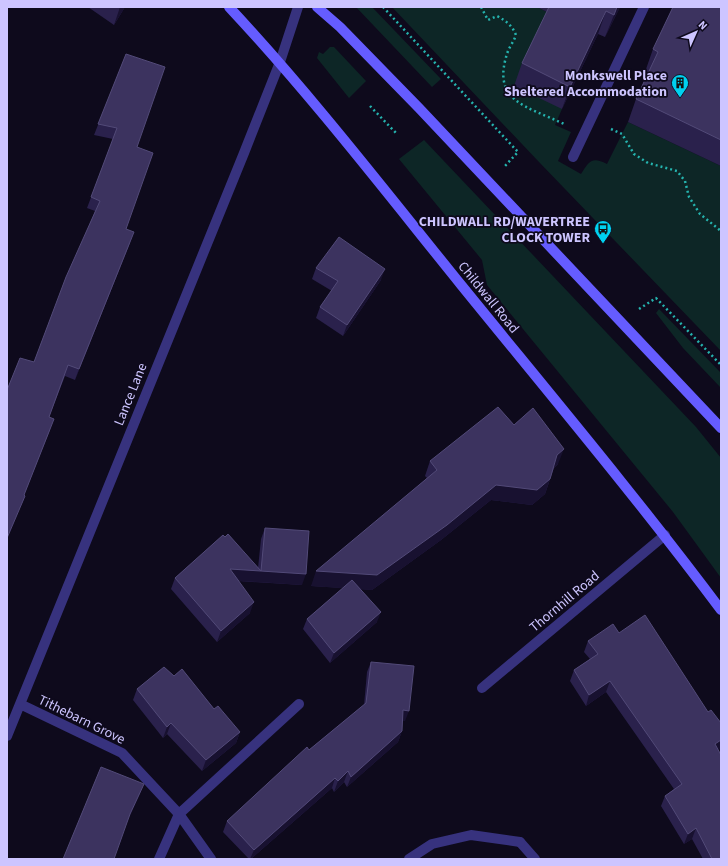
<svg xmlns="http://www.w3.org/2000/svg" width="728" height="866" font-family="'Source Sans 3',sans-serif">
<rect width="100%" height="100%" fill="#0e0a1c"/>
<!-- green -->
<path fill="#0d2626" d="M356,7H372L441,79L432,87Z
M392,7H537L549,13L562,109L555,125L571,132L558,161L581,174C589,162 591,156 607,164L628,122L721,166V351L539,162Z
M330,47H334L366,81L349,98L317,58L319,52L323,54Z
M424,140L696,427L721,458V578L673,512L487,285L482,260L399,159Z
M659,309L721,373V388L683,348L656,313Z"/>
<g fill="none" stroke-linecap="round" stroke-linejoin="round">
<!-- path -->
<path stroke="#25b3ae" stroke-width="2.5" stroke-dasharray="2 3" stroke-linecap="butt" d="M383,7L518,152L505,166
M481,7L488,20L497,16C506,21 512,25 516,35C514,41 510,46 508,51C490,102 527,106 564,124
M370,106L396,133
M611,129L622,134L634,154L648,163L677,171L685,181L689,197L700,214L721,231
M639,309L656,298L721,365"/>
<!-- lane -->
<path stroke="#37327e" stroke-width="10" d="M520,842L535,859"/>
<!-- street -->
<path stroke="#37327e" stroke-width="10" d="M573,157L644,7
M482,688L665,535
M20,704L122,753L179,814L211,859
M7,736L244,153L280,62L298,7
M159,859L179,814L299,704
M409,859L432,844L471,835L520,842"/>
<!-- secondary -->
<path stroke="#655cff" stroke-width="10" d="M229,7C312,96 386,192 462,286C549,393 638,499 721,610
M317,7L340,27L419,108L721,428"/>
</g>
<!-- wall -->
<path fill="#2a214c" d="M88,7H125L114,25Z
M537,7H620L605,37L598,34L562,109L514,86L522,63L547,12Z
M721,7V166L628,122L636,99L648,74L645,72L653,49Z
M126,54L137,147L126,229L130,243L75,380L65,376L49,417L50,430L24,495L25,496L21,506L34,362L95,211L87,208L113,139L94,135Z
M316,268L381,280L343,336L316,318L320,307L332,291L312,279Z
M514,425L558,464L554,468L545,494L532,505L491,500L441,540L372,590L360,589L377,622L330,663L303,629L307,619L343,588L311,586L427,478L425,476L430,461Z
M265,528L302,585L238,581L250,613L217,642L171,589L175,578L225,537L258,568L261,539Z
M619,633L718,750L721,859H703L692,839L684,844L661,806L665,796L674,789L606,692L586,706L570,681L574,670L590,659L584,652L588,641Z
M371,662L405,721H402V731L398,742L347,787L344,782L334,792L332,788L251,859H249L223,832L227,821L309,750L364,705L367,672Z
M174,676L214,709L240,732L236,743L202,771L167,734L163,738L133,700L137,689Z"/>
<!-- shaded-wall -->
<path fill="#181130" d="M120,7H125L114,25Z
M617,7H620L605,37L614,15Z
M606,11L598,34L562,109L570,87Z
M134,232L130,243L75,380L79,369Z
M385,269L381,280L343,336L347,325Z
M564,449L558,464L552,469L557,455Z
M550,479L545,494L532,505L491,500L441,540L372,590L311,586L316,571L496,485Z
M25,496L21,506L7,540V538Z
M230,569L306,574L302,585L226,580Z
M254,602L250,613L217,642L221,631Z
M381,612L377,622L330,663L334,653Z
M610,681L606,692L586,706L589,695Z
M403,710L409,711L405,721H399Z
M171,723L167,734L163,738L167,727Z
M402,731L398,742L347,787L351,777Z
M240,732L236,743L202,771L206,760Z
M721,740V748L711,755L715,744Z
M348,771L344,782L334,792L338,781Z
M335,778L332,788L251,859H250L254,850Z
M144,784L140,794L126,825L130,814Z
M696,828L692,839L684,844L688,834Z"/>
<!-- building -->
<path fill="#3c335f" stroke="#524a78" d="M549,7H617L614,15L606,11L570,87L522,63Z
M673,7H721V140L636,99L658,52L653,49Z
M126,54L165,67L137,147L153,153L126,229L134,232L79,369L68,365L49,417L54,419L24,495L25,496L7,538V390L20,358L34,362L66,277L100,201L91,197L117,128L98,124Z
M339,237L385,269L347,325L320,307L338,281L316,268Z
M498,407L514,425L533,408L564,449L557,455L550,479L537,490L496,485L447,525L377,575L316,571L437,470L430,461Z
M265,528L309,531L306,574L230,569L254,602L221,631L175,578L223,535L225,537L228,534L261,571Z
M352,580L381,612L334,653L307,619Z
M645,615L708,712L711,710L721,723V740L715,744L721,755V859H712L696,828L688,834L665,796L682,784L610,681L589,695L574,670L598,654L588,641L613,624L619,633Z
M371,662L414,666L409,711L403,710L402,731L351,777L348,771L338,781L335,778L254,850L227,821L307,747L309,750L366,703Z
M164,667L174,676L182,669L214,709L218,706L240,732L206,760L171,723L167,727L137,689Z
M101,767L144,784L130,814L114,859H63Z"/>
<!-- icons -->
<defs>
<symbol id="building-pin" viewBox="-11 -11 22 30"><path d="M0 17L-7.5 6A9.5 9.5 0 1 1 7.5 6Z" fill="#00d1f0" stroke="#0e0a1c"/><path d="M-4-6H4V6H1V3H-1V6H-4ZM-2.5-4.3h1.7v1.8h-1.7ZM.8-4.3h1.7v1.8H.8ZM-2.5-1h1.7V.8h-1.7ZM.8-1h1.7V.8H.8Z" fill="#111"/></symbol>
<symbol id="bus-pin" viewBox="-11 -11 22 30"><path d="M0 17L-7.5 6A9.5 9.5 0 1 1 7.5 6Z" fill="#00d1f0" stroke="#0e0a1c"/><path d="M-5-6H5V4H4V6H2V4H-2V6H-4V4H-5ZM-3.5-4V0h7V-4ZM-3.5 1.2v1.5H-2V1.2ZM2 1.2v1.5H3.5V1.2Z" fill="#111"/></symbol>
</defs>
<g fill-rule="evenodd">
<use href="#building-pin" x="670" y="73" width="20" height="27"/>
<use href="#bus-pin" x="593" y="219" width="20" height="27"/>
</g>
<g text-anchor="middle" stroke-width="3.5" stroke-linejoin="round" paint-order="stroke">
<!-- poi labels -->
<g font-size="14" font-weight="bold" fill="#cdc5ff" stroke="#0e0a1c" text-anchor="end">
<text x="667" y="80">Monkswell Place<tspan x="667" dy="16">Sheltered Accommodation</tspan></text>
<text x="590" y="226">CHILDWALL RD/WAVERTREE<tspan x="590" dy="16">CLOCK TOWER</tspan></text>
</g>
<!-- street labels -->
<g font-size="14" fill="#cdc5ff" stroke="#0e0a1c">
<text transform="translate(489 297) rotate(51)" y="5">Childwall Road</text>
<text transform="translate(130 394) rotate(-68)" y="5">Lance Lane</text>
<text transform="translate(564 601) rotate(-40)" y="5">Thornhill Road</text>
<text transform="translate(82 719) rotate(26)" y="5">Tithebarn Grove</text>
</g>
</g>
<!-- border -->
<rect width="728" height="866" fill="none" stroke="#cdc5ff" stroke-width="16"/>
<!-- north arrow -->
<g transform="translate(696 32) rotate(45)" stroke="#0e0a1c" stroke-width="3" paint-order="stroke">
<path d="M0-3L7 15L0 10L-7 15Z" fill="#cdc5ff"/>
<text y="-6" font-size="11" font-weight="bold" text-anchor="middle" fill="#cdc5ff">N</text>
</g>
</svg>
